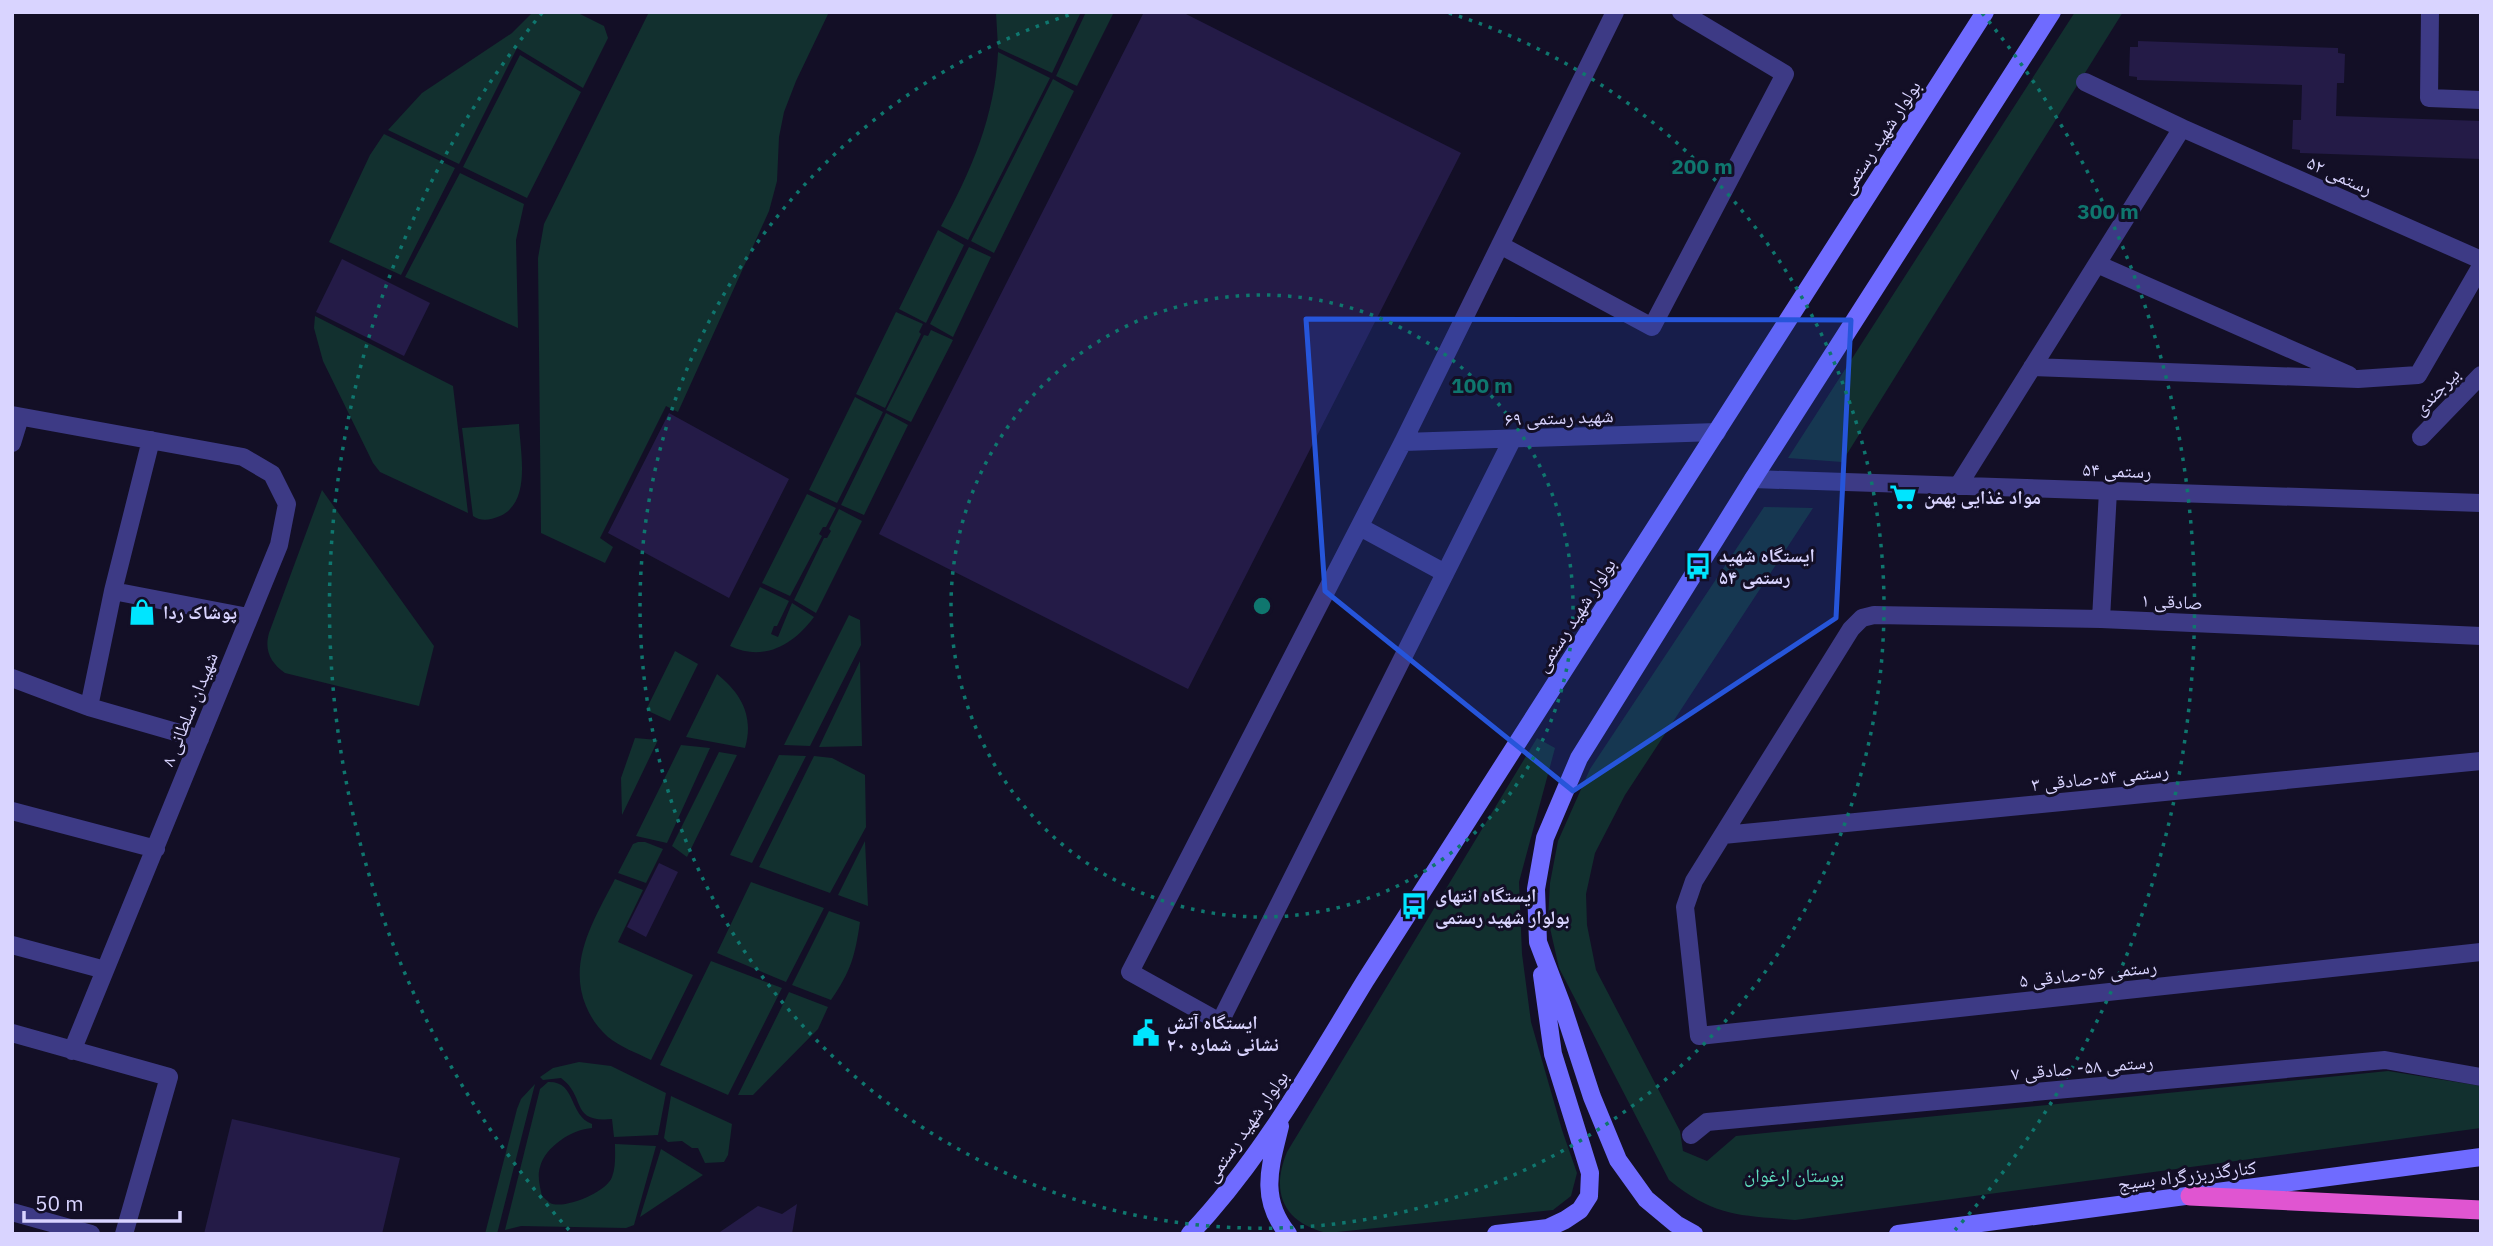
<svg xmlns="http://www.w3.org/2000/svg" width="2493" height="1246" font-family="'IBM Plex Sans','Noto Naskh Arabic',sans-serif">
<rect width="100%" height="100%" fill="#130f26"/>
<!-- green -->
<path fill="#12302f" d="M533,12H576L604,26L608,38L583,88L517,48L459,164L388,130L422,93L512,33Z
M649,12H829L796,81L784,112L779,137L777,181L769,211L678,412L666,406L600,538L613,547L605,563L541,533L538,258L544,224Z
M996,12H1081L1052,73L998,48Z
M1086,12H1114L1077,86L1056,76Z
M2075,12H2123L1842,462L1788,458Z
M998,52L1050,78L968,240L941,226C971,172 995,116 998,52Z
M520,55L581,92L527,198L463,167Z
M1053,79L1074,91L994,253L971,241Z
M384,134L455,168L401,275L329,242L370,155Z
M460,173L524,204L516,240L518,328L405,277Z
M938,230L964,245L926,323L899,309Z
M969,247L991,257L953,337L930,324Z
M896,312L923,324L919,332L921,334L885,408L856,394Z
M315,316L453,386L468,513L380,472L373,463L323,361L314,328Z
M931,330L953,340L911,422L886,410L924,335L928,336Z
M855,397L883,412L837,503L809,490Z
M886,413L908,425L864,515L841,505Z
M519,424C520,451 532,502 500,516C490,520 482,522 473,516L462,428Z
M322,490L434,646L419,706L285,673C271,663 264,651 269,633Z
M807,494L836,508L826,527H823L819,534L822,536L790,596L762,583Z
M1764,507L1813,508L1625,795L1595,853L1586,894L1587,925L1596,970L1680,1131L1683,1151L1707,1161L1736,1136L2388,1071L2481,1086V1128L1795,1220C1738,1215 1715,1217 1669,1180L1559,968L1548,919L1550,883L1558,841L1590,769Z
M839,509L862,521L816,613L794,600L824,538H827L831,531L829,529Z
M760,587L789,601L777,626H774L771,634L778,637L792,603L814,617C793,645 764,662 730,646Z
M849,615L860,620L861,645L810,746L784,745Z
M675,651L698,664L670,721L646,710Z
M860,661L862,746L819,747Z
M717,674C742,694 754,717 745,748L686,737Z
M635,738L658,740L622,815L621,778Z
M1537,738L1555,748L1519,882L1522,954L1531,1022L1562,1130L1577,1173L1571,1196L1553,1210L1327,1233C1284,1223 1270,1193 1287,1152Z
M681,745L710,748L667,843L636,836Z
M719,752L737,755L687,857L672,846Z
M779,755L806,756L752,863L730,855Z
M814,756L832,758L865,775L866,827L830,893L759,867Z
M865,841L868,906L838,895Z
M638,842H645L663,849L646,883L618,873L633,844Z
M615,879L643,890L618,942L693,975L651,1060C637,1053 620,1047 608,1037C598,1028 591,1018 586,1006C567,961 595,918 615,879Z
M751,882L824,908L786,982L717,953Z
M829,911L860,922C855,956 851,971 831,1000L792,985Z
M711,961L782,988L728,1095L660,1065Z
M789,992L828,1007L818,1029L753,1095H738Z
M579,1062L611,1066L666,1093L658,1135L614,1137L612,1119C569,1123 587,1097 561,1078L543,1080L540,1077L553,1068Z
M548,1082C577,1081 568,1115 592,1124V1128C572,1129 545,1147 540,1167C537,1176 540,1187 542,1196C542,1196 549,1202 550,1203C564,1210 607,1192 612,1177C616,1167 615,1154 615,1144L656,1146L634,1225L626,1228L521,1226L505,1230L540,1089Z
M535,1084L497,1234H485L517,1109L521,1099Z
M671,1096L732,1124L728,1155L724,1162L705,1163L698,1148H692L682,1141L668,1142L664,1138Z
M661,1149L703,1175L640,1217Z"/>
<!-- building -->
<path fill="#241b47" d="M1144,12H1182L1461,153L1188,689L879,534Z
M2138,41L2338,48V53L2345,54L2344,83H2337L2336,116L2481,121V159L2300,153V150L2292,149L2293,120H2301L2302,85L2137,80V77L2129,76L2130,47H2138Z
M342,259L430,303L404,356L316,312Z
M669,413L789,479L729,598L608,533Z
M659,863L678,872L646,937L627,927Z
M232,1119L400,1158L382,1234H204Z
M797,1204L792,1234H717L758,1206L782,1214Z"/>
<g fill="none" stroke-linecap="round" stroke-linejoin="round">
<!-- minor -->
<path stroke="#3d3a85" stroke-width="18" d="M2430,12L2429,98L2481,100
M2085,82L2182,128L2481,260
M1500,245L1652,327L1785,74L1681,12
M2097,264L2349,375
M2032,367L2358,379L2418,375L2481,266
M12,415L243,457L272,474L287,504L279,545L72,1051
M2421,437L2481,375
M1512,440L1220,1022L1130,972L1403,442L1615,12
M1403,442L1717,432
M12,443L20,417
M1753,479L2481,503
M1958,486L2182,128
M1360,527L1445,573
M113,591L248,617
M2101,619L2108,491
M2481,636L2101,619L1874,615L1862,618L1851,629L1694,881L1685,907L1699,1036L2481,952
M12,678L89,707L200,739
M89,707L113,591L151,440
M12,811L156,849
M1723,835L2481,761
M12,945L105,970
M12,1033L169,1077L124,1234
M1691,1135L1707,1122L2385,1060L2481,1077
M12,1212L91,1234"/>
<!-- secondary -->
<path stroke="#6f6bff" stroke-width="18" d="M1280,1126C1270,1167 1259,1198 1288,1234
M1190,1234C1261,1159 1312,1068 1365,981L1985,12
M1496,1234L1548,1228L1565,1220L1580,1210L1589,1196L1590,1173L1553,1054L1542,975
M1694,1234L1676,1224L1646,1199L1618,1160L1592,1097L1562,1005L1538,942L1536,889L1545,838L1579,758L1753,479L2052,12
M1898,1234L2481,1157"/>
<!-- trunk -->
<path stroke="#e055d1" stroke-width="19" d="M2190,1196L2481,1210"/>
</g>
<!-- marked area -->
<path fill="#2655da" fill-opacity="0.2" stroke="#2655da" stroke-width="5" stroke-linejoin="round" d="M1306,319L1851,320L1836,618L1573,791L1325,591Z"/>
<!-- distance rings -->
<g fill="none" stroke="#0f766e" stroke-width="3.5" stroke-dasharray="3.5 7">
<circle cx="1262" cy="606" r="311"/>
<path d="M1449 13A622 622 0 1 1 1075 13"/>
<path d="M569 1230A933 933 0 0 1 542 13M1982 13A933 933 0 0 1 1955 1230"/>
</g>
<!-- icons -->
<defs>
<symbol id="supermarket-bare" viewBox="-9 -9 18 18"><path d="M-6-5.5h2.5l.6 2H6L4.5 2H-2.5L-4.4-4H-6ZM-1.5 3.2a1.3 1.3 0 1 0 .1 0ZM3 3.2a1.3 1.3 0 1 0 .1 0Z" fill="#00e5ff" stroke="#130f26" stroke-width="2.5" paint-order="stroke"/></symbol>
<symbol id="bus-bare" viewBox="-9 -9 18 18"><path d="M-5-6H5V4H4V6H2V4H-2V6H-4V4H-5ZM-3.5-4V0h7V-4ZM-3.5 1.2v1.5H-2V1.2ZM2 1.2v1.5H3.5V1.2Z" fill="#00e5ff" stroke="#130f26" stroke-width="2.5" paint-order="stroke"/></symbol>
<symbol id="shop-bare" viewBox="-9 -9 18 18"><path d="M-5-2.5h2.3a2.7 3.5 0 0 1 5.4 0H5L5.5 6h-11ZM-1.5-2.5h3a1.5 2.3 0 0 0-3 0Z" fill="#00e5ff" stroke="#130f26" stroke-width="2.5" paint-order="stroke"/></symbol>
<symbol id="civic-bare" viewBox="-9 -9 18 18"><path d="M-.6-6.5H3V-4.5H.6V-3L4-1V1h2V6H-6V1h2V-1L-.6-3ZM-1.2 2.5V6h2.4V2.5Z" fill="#00e5ff" stroke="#130f26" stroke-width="2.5" paint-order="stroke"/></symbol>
</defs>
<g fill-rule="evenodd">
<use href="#supermarket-bare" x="1884" y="478" width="38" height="38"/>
<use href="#bus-bare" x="1679" y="547" width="38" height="38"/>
<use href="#shop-bare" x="123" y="593" width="38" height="38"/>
<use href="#bus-bare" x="1395" y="887" width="38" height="38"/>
<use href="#civic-bare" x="1127" y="1014" width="38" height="38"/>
</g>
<g text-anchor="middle" stroke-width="6" stroke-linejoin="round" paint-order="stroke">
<!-- street labels -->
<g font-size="19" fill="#d9d4ff" stroke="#130f26">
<text transform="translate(1880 137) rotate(-57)" y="7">بولوار شهید رستمی</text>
<text transform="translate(2340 175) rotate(24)" y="7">رستمی ۵۲</text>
<text transform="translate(2436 391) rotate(-46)" y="7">بیرجندی</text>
<text transform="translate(1559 417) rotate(-2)" y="7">شهید رستمی ۶۹</text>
<text transform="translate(2117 470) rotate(2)" y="7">رستمی ۵۴</text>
<text transform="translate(2172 601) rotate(3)" y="7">صادقی ۱</text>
<text transform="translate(1575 615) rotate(-57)" y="7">بولوار شهید رستمی</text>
<text transform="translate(189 709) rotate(-68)" y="7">شهیدان سلطانی ۸</text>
<text transform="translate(2100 777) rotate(-6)" y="7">رستمی ۵۴-صادقی ۳</text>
<text transform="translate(2088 973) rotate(-6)" y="7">رستمی ۵۶-صادقی ۵</text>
<text transform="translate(2082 1067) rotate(-5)" y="7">رستمی ۵۸- صادقی ۷</text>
<text transform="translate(1246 1126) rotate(-55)" y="7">بولوار شهید رستمی</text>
<text transform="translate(2187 1175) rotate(-7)" y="7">کنارگذربزرگراه بسیج</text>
</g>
<!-- poi labels -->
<g font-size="19" font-weight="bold" fill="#d9d4ff" stroke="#130f26" text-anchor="start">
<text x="1924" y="504">مواد غذایی بهمن</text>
<text x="1719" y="562">ایستگاه شهید<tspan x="1719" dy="22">رستمی ۵۴</tspan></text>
<text x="163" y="619">پوشاک ردا</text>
<text x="1435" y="902">ایستگاه انتهای<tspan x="1435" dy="22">بولوار شهید رستمی</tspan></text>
<text x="1167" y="1029">ایستگاه آتش<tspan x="1167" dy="22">نشانی شماره ۲۰</tspan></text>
</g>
<!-- park labels -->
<g font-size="19" fill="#5fe0c0" stroke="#130f26">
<text x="1794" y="1182">بوستان ارغوان</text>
</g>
</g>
<circle cx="1262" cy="606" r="10" fill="#0f766e" stroke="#130f26" stroke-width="3.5"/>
<g font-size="21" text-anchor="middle" font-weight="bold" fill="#0f766e" stroke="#130f26" stroke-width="6" stroke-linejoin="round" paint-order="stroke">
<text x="1702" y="174">200 m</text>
<text x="2108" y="219">300 m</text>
<text x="1482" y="393">100 m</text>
</g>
<!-- border -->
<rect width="2493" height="1246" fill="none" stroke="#d9d4ff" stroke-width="28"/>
<!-- scale -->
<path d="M24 1211v10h156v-10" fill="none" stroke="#d9d4ff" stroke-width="3.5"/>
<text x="35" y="1211" font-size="21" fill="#d9d4ff" stroke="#130f26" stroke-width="5" paint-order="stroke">50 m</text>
</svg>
